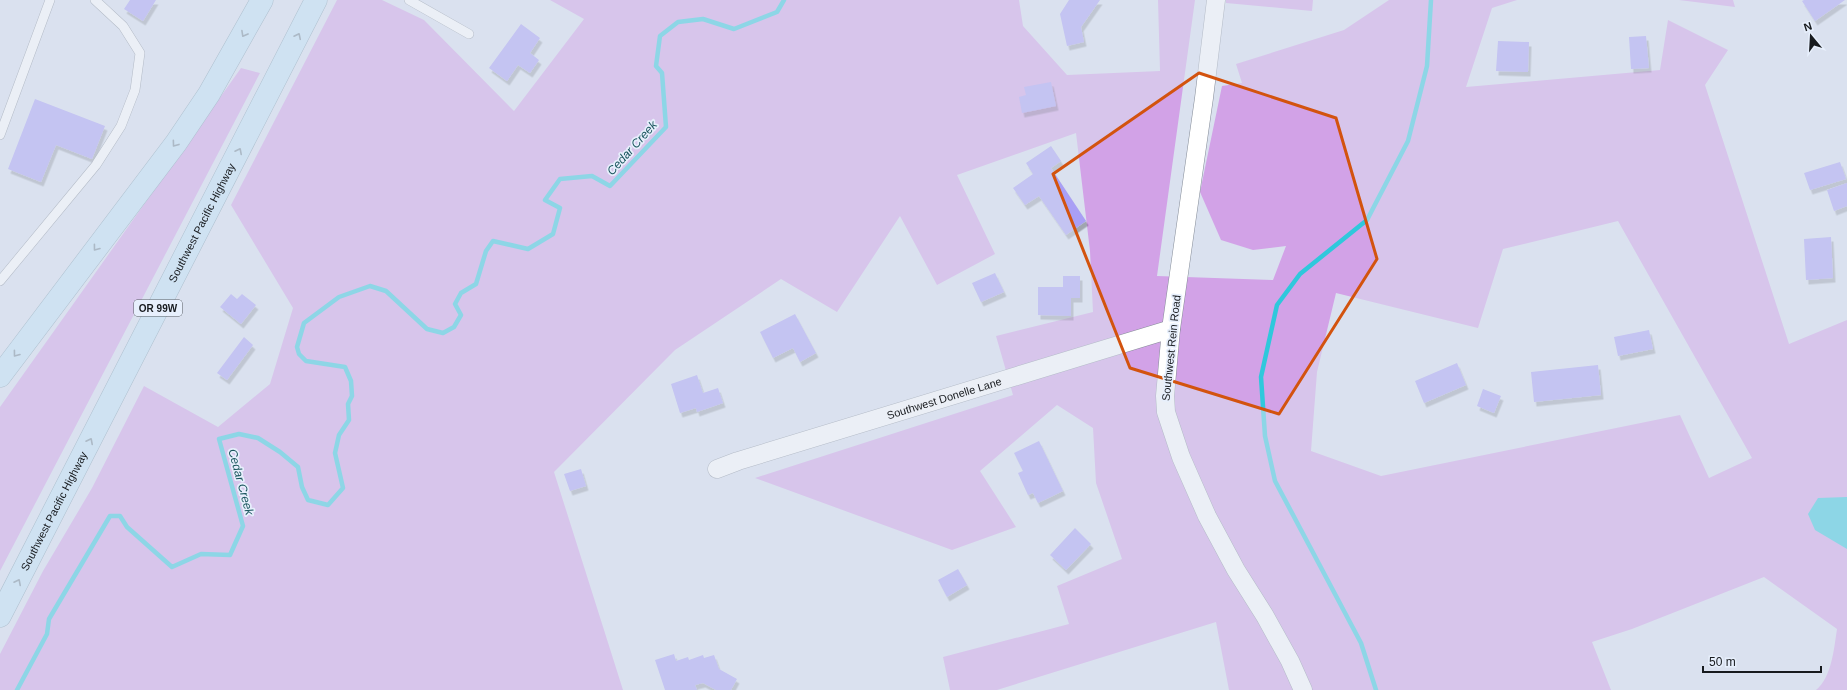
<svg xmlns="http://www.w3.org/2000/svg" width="1847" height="690" font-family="Helvetica,sans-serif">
<defs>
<filter id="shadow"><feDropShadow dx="2.5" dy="4.5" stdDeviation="0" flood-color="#0004"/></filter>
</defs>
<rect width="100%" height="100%" fill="#dae1ef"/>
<!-- green -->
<path fill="#d2a2e7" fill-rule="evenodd" d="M337,0H382L424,20L514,111L584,19L550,0H1019L1023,26L1067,75L1160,71L1158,0H1195L1157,276L1273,280L1286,246L1253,250L1221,240L1200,192L1222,86L1242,83L1236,64L1344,30L1389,0H1517L1492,8L1466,87L1660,70L1668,20L1728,50L1705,85L1789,344L1847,320V690H1816C1832,677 1834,648 1837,629L1764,577L1632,629L1592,642L1611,690H1229L1216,622L997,690H950L943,657L1069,624L1057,586L1122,559L1096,483L1093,428L1057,405L980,471L1016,527L952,550L755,478L1013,395L996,336L1093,312L1090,251L1076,133L957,175L995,254L937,285L900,216L837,312L781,279L675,350L554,472L623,690H0V654L43,571L92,488L144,386L218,427L270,384L293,308L231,205ZM1618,221L1752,458L1709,478L1680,415L1381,476L1311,451L1317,372L1336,293L1478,328L1503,249Z
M1226,0H1313L1312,11L1226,3Z
M1679,0H1733L1735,7Z
M241,68L260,73L0,571V407Z"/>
<!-- water -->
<path fill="#2fc8dc" d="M1847,497V549L1815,530L1808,514L1818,498Z"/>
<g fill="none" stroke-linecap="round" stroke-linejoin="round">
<!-- stream -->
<path stroke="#2fc8dc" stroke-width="4.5" d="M17,690L47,634L49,619L110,516H120L127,527L172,567L201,554L230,555L243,526L219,439L239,434L258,438L280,452L298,467L302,487L308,500L328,505L343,488L335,453L339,435L349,420L348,404L352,396L351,381L345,367L306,361L299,354L297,347L304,323L339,297L370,286L386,291L427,329L443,333L454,327L461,315L455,304L461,293L476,284L486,251L493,241L528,249L553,234L560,208L545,200L560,179L592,176L610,186L666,127L662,73L656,66L660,36L678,22L703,19L734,29L777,12L784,0
M1376,690L1361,643L1275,481L1265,436L1261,377L1277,305L1300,274L1367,220L1408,141L1427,66L1431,0"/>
</g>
<!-- building -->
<path fill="#a99ff5" filter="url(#shadow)" d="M130,0H156L143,21L124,9Z
M1069,0H1100L1081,27L1084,42L1067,46L1060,14Z
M1804,0H1845L1815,21L1802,1Z
M521,24L540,38L530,53L539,60L530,73L518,65L507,81L489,68Z
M1646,36L1649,68L1631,69L1629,37Z
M1498,41L1529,42L1528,72L1496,71Z
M1051,82L1056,106L1022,113L1019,97L1026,95L1024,87Z
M35,99L105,126L92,159L56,145L41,182L8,169Z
M1051,146L1061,161L1051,168L1086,221L1066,235L1039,196L1025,205L1013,188L1033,174L1026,163Z
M1840,162L1846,179L1810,190L1804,173Z
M1847,183V206L1834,211L1827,190Z
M1831,237L1833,278L1806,280L1804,239Z
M995,273L1004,292L981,302L972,283Z
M1063,276H1080V298H1071V316L1038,315V287H1063Z
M231,294L237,299L242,294L256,305L241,324L220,307Z
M795,314L816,353L800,362L793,348L773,358L760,332Z
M1649,330L1653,349L1618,356L1614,337Z
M244,337L253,345L227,380L217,373Z
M1457,363L1466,385L1424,403L1415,381Z
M1598,365L1601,395L1534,402L1531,372Z
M697,375L703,393L718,388L723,403L697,412L696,408L680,413L671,384Z
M1483,389L1501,396L1494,413L1477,406Z
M1039,441L1063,491L1038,503L1033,493L1028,495L1018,473L1023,471L1014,453Z
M581,469L586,486L570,491L564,474Z
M1075,528L1091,544L1066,570L1050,555Z
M958,569L967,585L947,597L938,580Z
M674,654L676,661L688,657L689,660L703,655L704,658L714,655L719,669L737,679L731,690H716L703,683L695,685L697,690H665L655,660Z"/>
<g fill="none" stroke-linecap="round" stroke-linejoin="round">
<defs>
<path id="service" d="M409,0L469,34
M0,135L50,0
M0,281L96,165L121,126L135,90L140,53L123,26L95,0"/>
<g id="minor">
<path d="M1216,0L1204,98L1171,329L1165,396L1166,412L1181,457L1207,516L1236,570L1265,616L1290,661L1303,690"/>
<path id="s1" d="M717,469L738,461L1171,329"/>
</g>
<g id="trunk">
<path d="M0,376L176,143L209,94L262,0"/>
<path id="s2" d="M0,616L316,0"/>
</g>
</defs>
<!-- service casing -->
<use href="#service" stroke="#868d99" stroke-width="10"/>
<!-- minor casing -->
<use href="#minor" stroke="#868d99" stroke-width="19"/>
<!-- trunk casing -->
<use href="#trunk" stroke="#7a97a9" stroke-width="23"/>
<!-- service -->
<use href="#service" stroke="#fff" stroke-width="9"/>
<!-- minor -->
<use href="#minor" stroke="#fff" stroke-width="18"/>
<!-- trunk -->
<use href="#trunk" stroke="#c0e2f6" stroke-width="22"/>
</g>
<!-- one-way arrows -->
<defs><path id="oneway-chevron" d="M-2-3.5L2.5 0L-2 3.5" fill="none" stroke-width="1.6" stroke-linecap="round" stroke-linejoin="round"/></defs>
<g stroke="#748895">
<use href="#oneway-chevron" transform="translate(244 34) rotate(119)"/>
<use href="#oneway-chevron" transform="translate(298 36) rotate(-64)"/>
<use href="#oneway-chevron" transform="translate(175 144) rotate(126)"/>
<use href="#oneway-chevron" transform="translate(239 151) rotate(-63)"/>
<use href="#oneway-chevron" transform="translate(96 248) rotate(127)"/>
<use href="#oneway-chevron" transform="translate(16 354) rotate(127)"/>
<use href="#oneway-chevron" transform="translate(90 441) rotate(-63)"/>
<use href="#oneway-chevron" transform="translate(18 582) rotate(-63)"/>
</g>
<!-- marked area -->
<path d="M0 0H1847V690H0ZM1199,73L1336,118L1377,259L1279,414L1130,368L1053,174Z" fill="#dae1ef" fill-opacity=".55" fill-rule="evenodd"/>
<path fill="none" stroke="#d3530e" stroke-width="3" stroke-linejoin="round" d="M1199,73L1336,118L1377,259L1279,414L1130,368L1053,174Z"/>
<g text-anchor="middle" stroke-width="3.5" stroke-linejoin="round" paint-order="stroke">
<!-- shield labels -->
<rect fill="#e7effc" stroke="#555a61" stroke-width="1" x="134" y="300" width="48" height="16" rx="3"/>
<g font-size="10" font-weight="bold" fill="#171a1e">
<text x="158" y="312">OR 99W</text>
</g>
<!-- street labels -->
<g font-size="11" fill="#171a1e" stroke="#e7effc">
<text dy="4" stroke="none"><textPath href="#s2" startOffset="442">Southwest Pacific Highway</textPath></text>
<text transform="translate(1171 348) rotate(-84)" y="4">Southwest Rein Road</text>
<text dy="4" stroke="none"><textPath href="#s1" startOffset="238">Southwest Donelle Lane</textPath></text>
<text dy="4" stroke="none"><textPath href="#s2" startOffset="118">Southwest Pacific Highway</textPath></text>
</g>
<!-- water labels -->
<g font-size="12" font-style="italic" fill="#19555d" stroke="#e7effc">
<text transform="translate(632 148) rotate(-48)" y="4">Cedar Creek</text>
<text transform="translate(241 482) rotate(75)" y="4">Cedar Creek</text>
</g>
</g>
<!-- north arrow -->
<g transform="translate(1811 36) rotate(342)" stroke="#e7effc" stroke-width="3" paint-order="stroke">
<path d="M0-3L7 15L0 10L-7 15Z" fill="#171a1e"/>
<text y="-6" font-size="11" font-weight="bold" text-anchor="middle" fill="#171a1e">N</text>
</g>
<!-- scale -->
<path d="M1703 666v6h118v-6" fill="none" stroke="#171a1e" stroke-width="2"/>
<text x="1709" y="666" font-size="12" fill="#171a1e" stroke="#e7effc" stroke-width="3" paint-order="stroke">50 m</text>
</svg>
